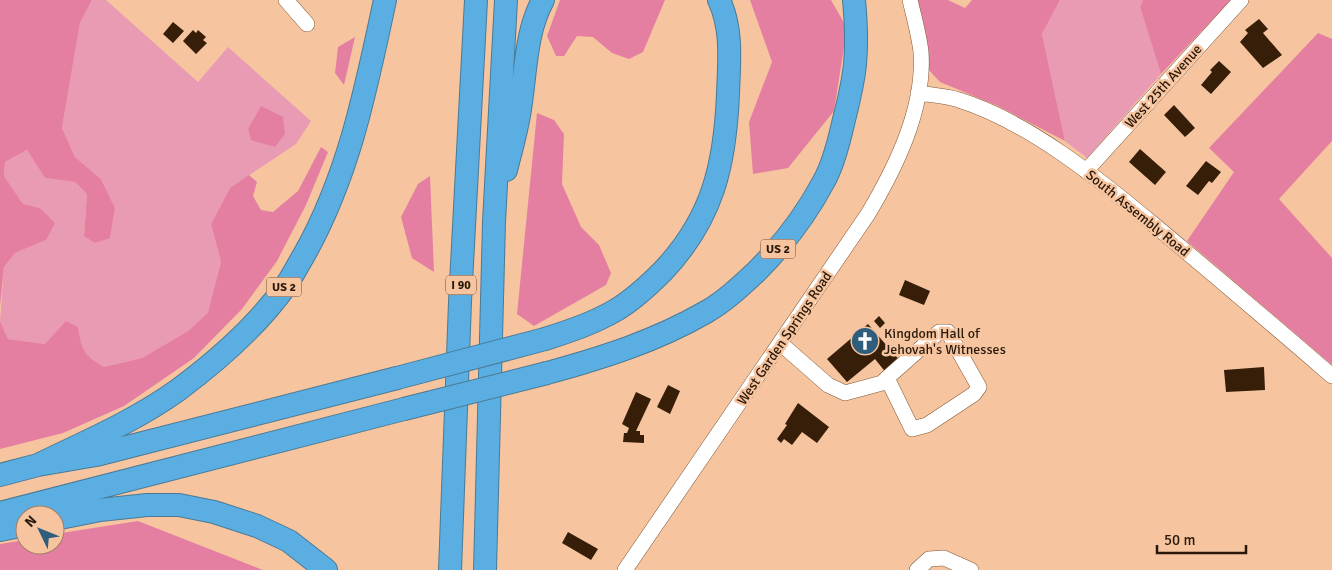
<svg xmlns="http://www.w3.org/2000/svg" width="1332" height="570" font-family="Signika,sans-serif">
<rect width="100%" height="100%" fill="#f6c5a0"/>
<!-- green -->
<path fill="#e99bb4" fill-rule="evenodd" d="M92,0H106L198,82L228,47L311,121L296,144L230,188L211,224L221,262L209,313L188,331L142,358L104,367C84,355 82,351 78,327L45,344L8,339L0,321L4,267L15,253L46,240L40,208L23,204L4,176L5,162L27,150L45,178L75,182L87,194L84,235L110,238L115,208L101,179L75,157L62,128L80,23ZM248,129L276,147L251,139Z
M1060,0H1143L1140,7L1161,74L1087,158L1065,141L1042,34Z"/>
<!-- forest -->
<path fill="#e47fa2" d="M0,0H92L80,23L62,128L75,157L101,179L115,208L110,238L95,243L84,236L87,194L75,182L45,178L27,150L5,162L4,176L23,204L40,208L55,223L46,240L15,253L4,267L0,306Z
M560,0H665L643,52L629,59L612,53L593,37L577,36L564,56H556L547,36Z
M750,0H831L847,28L834,111L788,168L753,174L749,122L772,62Z
M910,0H948L965,8L972,0H1060L1042,34L1065,141L998,106L940,82L927,68Z
M1143,0H1231L1161,74L1140,7Z
M1318,33L1332,39V141L1279,199L1332,258V365L1187,241L1234,172L1209,148Z
M355,37L344,85L335,73L338,47Z
M261,106L283,117L285,134L275,147L251,140L248,129Z
M537,113L554,120L564,134L562,184L581,227L599,245L611,273L606,285L534,326L517,314Z
M321,147L328,152L306,205L277,261L242,309L194,358L124,406L63,433L0,449V321L8,339L45,344L66,321L78,327C82,351 84,355 104,367L142,358L188,331L208,313L221,262L211,224L230,188L249,175L257,182L253,196L261,210L273,212L298,191Z
M430,176L434,272L412,258L401,217L418,184Z
M138,521L263,570H0V544L25,540V545H55V534Z"/>
<!-- building -->
<path fill="#371e08" d="M1259,19L1268,29L1263,33L1282,55L1263,68L1240,42L1248,33L1245,30Z
M173,22L184,31L173,43L163,34Z
M193,30L196,33L198,30L206,37L203,40L207,43L196,54L183,41Z
M1219,61L1231,72L1211,94L1201,85L1212,72L1210,70Z
M1174,105L1195,128L1185,137L1164,115Z
M1140,149L1166,172L1155,185L1129,162Z
M1206,161L1221,172L1212,183L1209,181L1198,195L1186,186Z
M905,280L930,291L924,305L899,295Z
M879,316L885,323L880,328L874,321Z
M868,324L901,362L887,374L875,359L847,382L827,359Z
M1264,367L1265,390L1226,392L1224,370Z
M668,385L680,391L670,414L657,407Z
M636,392L651,399L636,431H640V435H644V443L623,442L624,433H627L629,428L622,424Z
M798,403L829,427L817,443L802,432L792,445L784,439L781,443L777,439L787,425L785,424Z
M568,532L598,549L591,560L562,543Z"/>
<g fill="none" stroke-linecap="round" stroke-linejoin="round">
<defs>
<path id="minor" d="M286,0L307,24
M918,93C932,95 947,96 959,100C1027,121 1099,179 1153,224C1213,274 1273,325 1332,376
M1086,171L1241,0
M780,343L828,385L845,393L882,383L887,378L939,332H948L979,387L974,394L927,425L912,429L887,378
M625,570L868,214C896,167 925,108 921,52C919,35 914,17 910,0
M917,570L929,559L944,558L971,570"/>
<path id="highway" d="M506,170C511,150 517,130 520,109C526,73 525,33 543,0
M545,339C570,331 594,323 616,310C633,300 649,285 663,271C713,218 725,165 728,94C729,62 733,30 719,0
M547,373C602,358 656,341 706,312C724,302 741,286 756,272C783,245 806,215 824,181C833,165 838,145 842,128C847,107 853,86 855,64C857,43 856,21 854,0
M38,465C85,442 135,421 178,390C217,361 259,324 287,284C293,275 298,265 304,255C349,175 366,89 385,0
M0,475L38,465L96,455L397,378
M0,513L404,409
M55,519L100,510L147,505H179L214,512L257,526L289,541L326,570
M0,530L25,525
M450,570L460,302L476,0
M485,570L494,222L506,0"/>
</defs>
<!-- minor casing -->
<use href="#minor" stroke="#825835" stroke-width="16"/>
<!-- highway casing -->
<use href="#highway" stroke="#4a7a96" stroke-width="24"/>
<!-- minor -->
<use href="#minor" stroke="#fff" stroke-width="15"/>
<!-- highway -->
<use href="#highway" stroke="#5baee2" stroke-width="22"/>
<defs>
<path id="highway-bridge" d="M397,378L545,339
M404,409L547,373"/>
</defs>
<!-- highway-bridge casing -->
<use href="#highway-bridge" stroke="#4a7a96" stroke-width="24" stroke-linecap="butt"/>
<!-- highway-bridge -->
<use href="#highway-bridge" stroke="#5baee2" stroke-width="22"/>
</g>
<!-- icons -->
<defs>
<symbol id="church-disc" viewBox="-11 -11 22 22"><circle r="9.5" fill="#2e5e7c" stroke="#f6c5a0"/><path d="M-1.2-6h2.4v3.5h3.3v2.4h-3.3V6h-2.4V-.1h-3.3v-2.4h3.3Z" fill="#fff"/></symbol>
</defs>
<g fill-rule="evenodd">
<use href="#church-disc" x="849" y="325" width="32" height="32"/>
</g>
<g text-anchor="middle" stroke-width="5" stroke-linejoin="round" paint-order="stroke">
<!-- shield labels -->
<g fill="#f6c5a0" stroke="#674d37" stroke-width="1">
<rect x="760.5" y="239.5" width="35" height="19" rx="4"/>
<rect x="446" y="275.5" width="30" height="19" rx="4"/>
<rect x="266.5" y="277.5" width="35" height="19" rx="4"/>
</g>
<g font-size="12" font-weight="bold" fill="#2a190a">
<text x="778" y="253">US 2</text>
<text x="461" y="289">I 90</text>
<text x="284" y="291">US 2</text>
</g>
<!-- street labels -->
<g font-size="14" fill="#2a190a" stroke="#f6c5a0">
<text transform="translate(1163 86) rotate(-48)" y="5">West 25th Avenue</text>
<text transform="translate(1138 213) rotate(39)" y="5">South Assembly Road</text>
<text transform="translate(784 338) rotate(-56)" y="5">West Garden Springs Road</text>
</g>
<!-- poi labels -->
<g font-size="14" fill="#2a190a" stroke="#f6c5a0" text-anchor="start">
<text x="884" y="338">Kingdom Hall of<tspan x="884" dy="16">Jehovah's Witnesses</tspan></text>
</g>
</g>
<!-- north arrow -->
<g transform="translate(40 530) rotate(313)"><circle r="24" fill="#f6c5a0" stroke="#a48064"/>
<path d="M0-4L9 19L0 12L-9 19Z" fill="#2e5e7c"/>
<text y="-8" font-size="14" font-weight="bold" text-anchor="middle" fill="#2a190a">N</text>
</g>
<!-- scale -->
<path d="M1157 545v8h89v-8" fill="none" stroke="#2a190a" stroke-width="2.5"/>
<text x="1164" y="545" font-size="15" fill="#2a190a" stroke="#f6c5a0" stroke-width="4" paint-order="stroke">50 m</text>
</svg>
